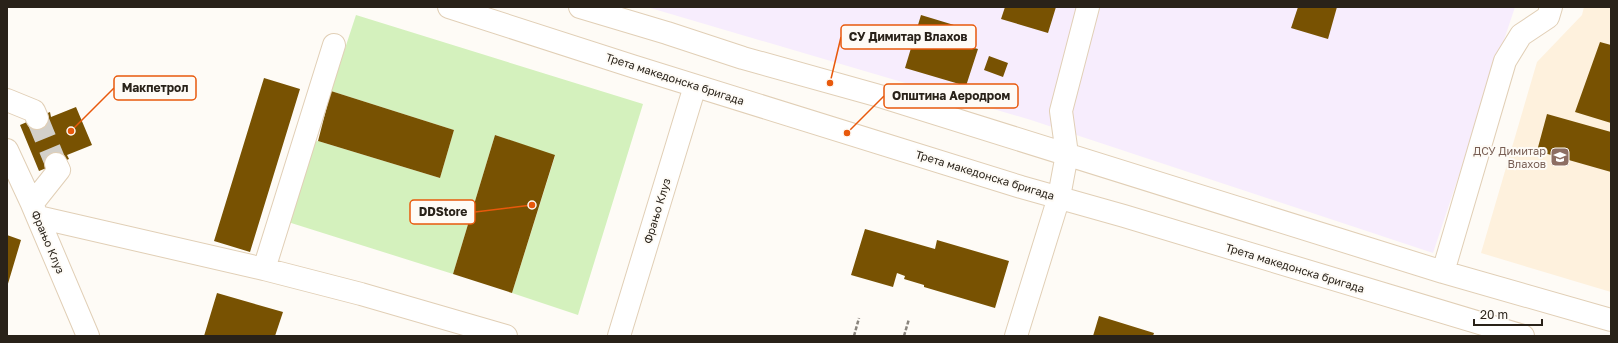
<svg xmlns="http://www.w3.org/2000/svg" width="1618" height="343" font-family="'Golos Text',sans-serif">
<rect width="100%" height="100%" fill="#fefbf6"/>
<!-- industrial -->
<path fill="#f7edfd" d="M647,7H1515L1433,253L1031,120Z"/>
<!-- built -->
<path fill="#fef1dd" d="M1584,7H1611V292L1481,253L1537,62L1582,15Z"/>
<!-- green -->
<path fill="#d4f1bd" d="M356,15L643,104L578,315L512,293L555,156L495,135L453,274L288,222L312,142L318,141L440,178L454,130L331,91Z"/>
<!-- building -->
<path fill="#785202" d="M1005,7H1056L1048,33L1001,19Z
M1298,7H1337L1328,39L1291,28Z
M921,15L954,25L949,41L978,49L966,86L905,68Z
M1600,42L1611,45V123L1575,112Z
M989,56L1008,63L1003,77L984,70Z
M264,78L300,89L250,252L214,241Z
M331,91L454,130L440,178L318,141Z
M76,107L92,145L67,155L69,159L39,171L20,125L50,112L51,117Z
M1547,114L1611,132V172L1537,151Z
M495,135L555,155L512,293L453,274Z
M865,229L935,249L937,240L1009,261L995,308L924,287V285L904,279L905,276L897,273L893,287L851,275Z
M7,235L21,240L7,287Z
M217,293L283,312L275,336H204Z
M1099,316L1154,333L1153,336H1093Z"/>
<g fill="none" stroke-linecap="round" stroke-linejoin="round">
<!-- minor-tunnel -->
<path stroke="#d3d0ca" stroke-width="22" stroke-dasharray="22 11" stroke-linecap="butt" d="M37,118L56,164"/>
<defs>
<path id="minor" d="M449,7L632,66L1021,187L1124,216L1523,336
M580,7L667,33L743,58L883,97L1443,272L1611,320
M7,100L34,111L37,118
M7,150L32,204L88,336
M32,204L59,170L56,164
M38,217L264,269L361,294L506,336
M264,269L334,45
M1443,272L1505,61L1521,35L1548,17L1551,7
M619,336L695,86
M1016,336L1059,197L1067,154L1061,111L1088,7"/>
</defs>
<!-- minor casing -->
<use href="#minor" stroke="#e1cfb6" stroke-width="24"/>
<!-- path -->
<path stroke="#89847d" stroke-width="2.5" stroke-dasharray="4 2" stroke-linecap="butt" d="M854,336L859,318
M904,336L909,319"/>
<!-- minor -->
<use href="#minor" stroke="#fff" stroke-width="22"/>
</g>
<!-- icons -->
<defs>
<symbol id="school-square" viewBox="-11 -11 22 22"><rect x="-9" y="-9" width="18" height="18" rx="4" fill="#8d6e63" stroke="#fefbf6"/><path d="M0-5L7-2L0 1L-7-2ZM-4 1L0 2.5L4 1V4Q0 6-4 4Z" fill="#fff"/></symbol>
</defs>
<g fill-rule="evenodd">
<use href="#school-square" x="1549" y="146" width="22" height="22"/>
</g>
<g text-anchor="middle" stroke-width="4" stroke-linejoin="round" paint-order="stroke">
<!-- street labels -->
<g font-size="11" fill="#292219" stroke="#fefbf6">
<text transform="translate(675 79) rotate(18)" y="4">Трета македонска бригада</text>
<text transform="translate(985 175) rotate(17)" y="4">Трета македонска бригада</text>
<text transform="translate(657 211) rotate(-73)" y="4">Фрањо Клуз</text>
<text transform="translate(48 242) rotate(67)" y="4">Фрањо Клуз</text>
<text transform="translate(1295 268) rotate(17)" y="4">Трета македонска бригада</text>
</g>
<!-- education labels -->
<g font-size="11" fill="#785e54" stroke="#fefbf6" text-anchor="end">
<text x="1546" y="155">ДСУ Димитар<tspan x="1546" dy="13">Влахов</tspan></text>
</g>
</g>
<!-- callouts -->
<path fill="none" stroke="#e8590c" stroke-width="1.5" d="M830 83L841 37M71 131L114 88M847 133L884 96M532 205L475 212"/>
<g fill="#e8590c" stroke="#fefbf6" stroke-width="1.5">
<circle cx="830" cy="83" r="4"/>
<circle cx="71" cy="131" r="4"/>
<circle cx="847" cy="133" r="4"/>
<circle cx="532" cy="205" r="4"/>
</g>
<g fill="#fefbf6" stroke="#e8590c" stroke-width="1.5">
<rect x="841" y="25" width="135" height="24" rx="4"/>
<rect x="114" y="76" width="82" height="24" rx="4"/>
<rect x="884" y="84" width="134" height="24" rx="4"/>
<rect x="410" y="200" width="65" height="24" rx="4"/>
</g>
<g font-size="12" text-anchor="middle" font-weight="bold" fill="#292219">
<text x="908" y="41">СУ Димитар Влахов</text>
<text x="155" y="92">Макпетрол</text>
<text x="951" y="100">Општина Аеродром</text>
<text x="443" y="216">DDStore</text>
</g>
<!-- border -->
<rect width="1618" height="343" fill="none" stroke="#292219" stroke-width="16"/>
<!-- scale -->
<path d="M1474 319v6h68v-6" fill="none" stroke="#292219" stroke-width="2"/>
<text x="1480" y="319" font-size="12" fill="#292219" stroke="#fefbf6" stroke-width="3" paint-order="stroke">20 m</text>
</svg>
